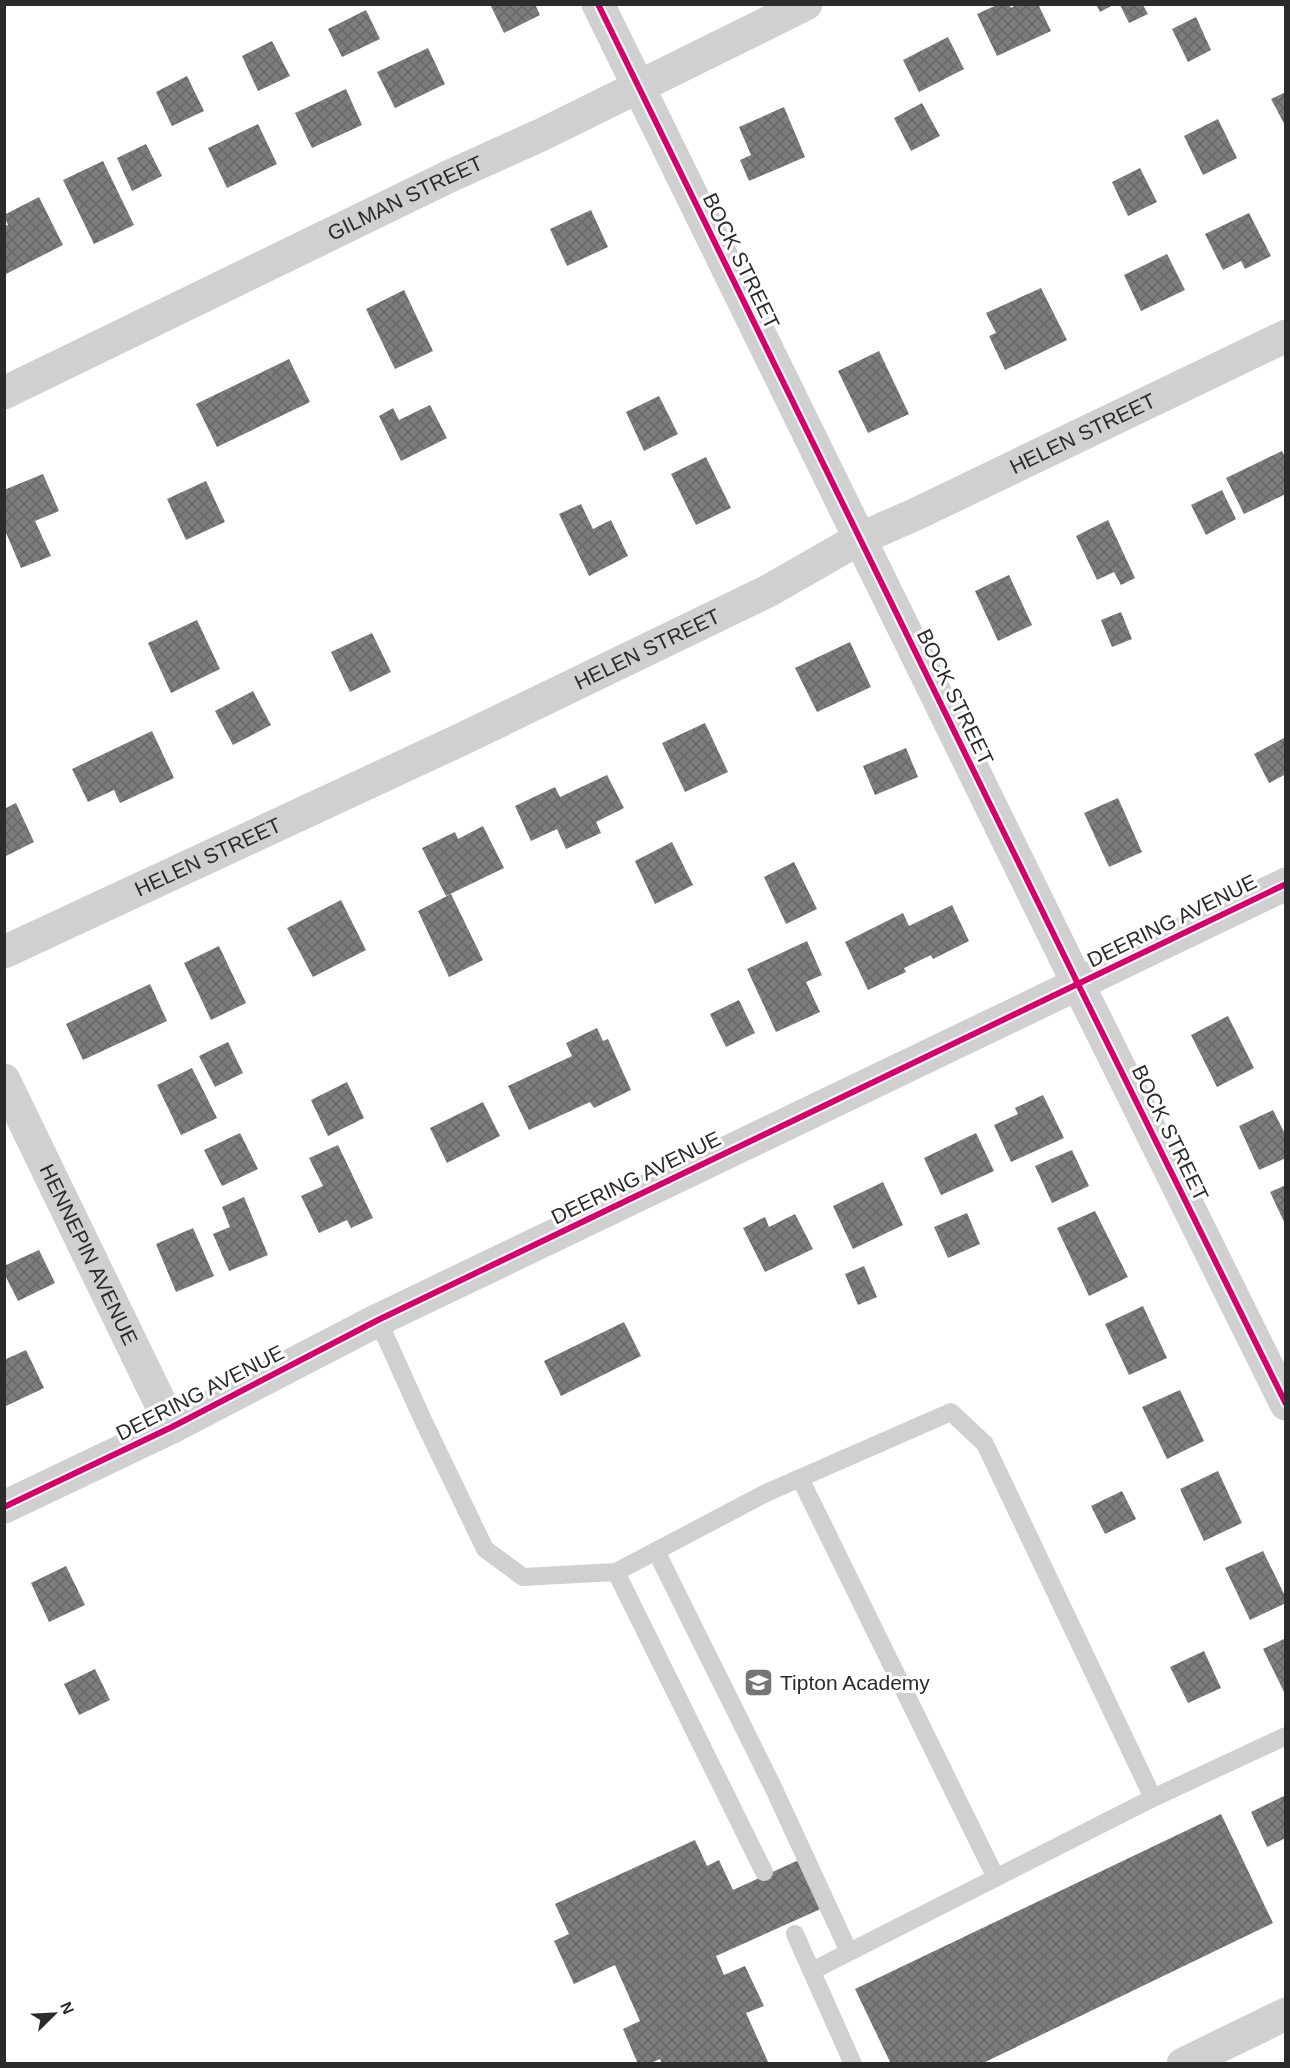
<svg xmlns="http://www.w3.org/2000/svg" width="1290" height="2068" font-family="Helvetica,sans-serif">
<defs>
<pattern id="building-cross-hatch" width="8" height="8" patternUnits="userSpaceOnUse" patternTransform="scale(1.5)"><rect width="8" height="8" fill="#7d7d7d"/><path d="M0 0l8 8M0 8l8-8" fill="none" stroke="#676767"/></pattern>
</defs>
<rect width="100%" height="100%" fill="#fff"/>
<!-- building -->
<path fill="url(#building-cross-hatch)" d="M490,4H535L540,15L504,33Z
M999,4H1009L1011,8L1018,4H1038L1051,31L997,56L977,14Z
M1096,4H1115L1100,12Z
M1120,5H1143L1148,14L1129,23Z
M366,10L380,39L342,57L328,29Z
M1196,17L1211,50L1188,62L1172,29Z
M948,37L964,69L919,92L903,60Z
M272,41L290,76L258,91L242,56Z
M428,48L445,84L395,108L377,72Z
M187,76L204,111L172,126L156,92Z
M346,89L362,125L312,148L295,113Z
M1286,92V127L1271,99Z
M922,103L940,136L911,151L894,118Z
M784,107L805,157L749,181L740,160L751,155L739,127Z
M1218,119L1237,158L1203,175L1184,136Z
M258,124L277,164L227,188L208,148Z
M146,144L162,176L132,191L117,158Z
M103,161L134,225L94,244L63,180Z
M1140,168L1157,202L1128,216L1112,182Z
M39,197L63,245L4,275V226L8,225L4,215Z
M591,210L608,247L567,266L550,229Z
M1249,213L1271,256L1245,269L1241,261L1223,270L1205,234Z
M1167,254L1185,290L1141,311L1124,275Z
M1041,288L1067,340L1005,370L989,336L996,333L986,313Z
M404,290L433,351L395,369L366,309Z
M879,351L909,414L868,433L838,371Z
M289,359L310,402L217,447L196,404Z
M659,396L678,434L644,451L626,412Z
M430,405L447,438L401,461L379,416L393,408L399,420Z
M1282,451L1286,459V494L1244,514L1226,478Z
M706,457L731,508L696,525L671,474Z
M43,474L59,511L35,521L51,556L21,568L4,528V490Z
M206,481L225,522L186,540L167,499Z
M1222,490L1236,519L1206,535L1191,505Z
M581,504L593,529L611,520L628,556L589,576L559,514Z
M1108,520L1135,578L1121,585L1114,572L1097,580L1076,536Z
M1009,575L1032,625L998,641L975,591Z
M1121,612L1132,639L1112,647L1101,620Z
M197,620L220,669L171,693L148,643Z
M372,633L391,672L350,692L331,652Z
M850,642L871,687L817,712L795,668Z
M253,691L271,725L233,745L215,711Z
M705,723L728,772L685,792L662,743Z
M152,731L174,778L120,803L114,790L88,802L72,769Z
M1284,738L1286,774L1269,783L1254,754Z
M906,748L918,777L875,795L863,766Z
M607,775L624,808L596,822L601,833L566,849L557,829L531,841L515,806L555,787L560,797Z
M1118,798L1142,852L1109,867L1084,813Z
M16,803L34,842L4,857V809Z
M483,826L504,868L446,896L422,848L455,832L458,839Z
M672,842L693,885L655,904L635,861Z
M794,862L817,909L786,924L764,877Z
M451,894L483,960L449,977L418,911Z
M341,900L366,950L313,977L287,928Z
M952,905L969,941L933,959L931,955L904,968L906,972L868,990L845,942L903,913L909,926Z
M807,941L822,975L806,982L820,1012L776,1032L747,969Z
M219,946L246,1003L211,1020L184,963Z
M150,984L167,1021L83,1060L66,1024Z
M739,1000L755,1033L726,1047L710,1014Z
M1228,1016L1254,1068L1217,1087L1191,1035Z
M597,1028L603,1041L608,1039L631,1090L594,1108L590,1102L529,1130L508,1086L572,1056L566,1043Z
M228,1042L243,1073L215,1087L199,1056Z
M192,1068L217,1118L181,1135L157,1085Z
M347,1082L364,1118L328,1136L311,1100Z
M1043,1095L1064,1138L1011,1162L994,1125L1018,1114L1015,1108Z
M483,1102L500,1136L447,1163L430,1128Z
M1273,1110L1286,1136V1158L1259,1170L1239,1126Z
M240,1133L258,1169L222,1186L204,1150Z
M976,1133L994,1171L941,1195L924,1158Z
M338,1145L373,1218L351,1228L347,1220L319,1233L301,1196L323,1186L309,1158Z
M1072,1150L1089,1186L1052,1203L1035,1166Z
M883,1182L903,1225L853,1249L833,1206Z
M1286,1185V1226L1270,1192Z
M244,1197L268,1255L229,1271L213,1234L230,1227L222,1207Z
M1095,1211L1128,1277L1089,1296L1057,1228Z
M967,1213L980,1244L948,1258L934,1227Z
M795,1214L813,1249L765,1272L743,1228L765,1217L769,1227Z
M193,1228L214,1276L176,1292L156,1244Z
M39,1250L55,1283L18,1301L4,1273V1266Z
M864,1266L877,1297L858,1305L845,1274Z
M1143,1306L1167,1358L1129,1375L1105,1324Z
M624,1322L641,1356L561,1396L544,1361Z
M26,1350L44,1388L4,1407V1360Z
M1180,1390L1204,1441L1167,1459L1142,1407Z
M1218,1471L1242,1523L1204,1541L1180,1489Z
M1122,1491L1136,1519L1105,1534L1091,1506Z
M1263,1551L1286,1598V1603L1250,1620L1225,1568Z
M66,1566L85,1605L49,1622L31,1583Z
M1286,1638V1696L1263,1649Z
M1204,1651L1221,1688L1188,1703L1170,1667Z
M95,1669L110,1700L79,1715L64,1684Z
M1286,1795V1838L1267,1847L1251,1812Z
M1221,1814L1273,1923L981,2064H891L855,1989Z
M695,1840L707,1866L719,1860L733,1890L803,1858L825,1907L716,1956L724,1975L745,1966L764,2006L746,2013L769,2064H662L660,2059L649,2064H638L623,2029L640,2021L615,1965L574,1984L554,1941L569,1934L555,1904Z"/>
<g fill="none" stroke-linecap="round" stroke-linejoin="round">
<!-- service -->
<path stroke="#d0d0d0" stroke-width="18" d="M378,1320L422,1418L485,1549L523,1577L616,1572L766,1493L951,1412L985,1444L1153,1798
M800,1478L996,1878
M656,1551L773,1787L849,1952
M616,1572L764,1872
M795,1934L853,2064
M812,1971L1153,1798L1286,1736"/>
<!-- minor -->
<g stroke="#d0d0d0" stroke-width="33">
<path d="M598,4L1078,984L1286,1404"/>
<path id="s1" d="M4,393L450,176L543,134L806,4"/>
<path id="s2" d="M4,952L460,740L770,590L859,539L914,515L1286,336"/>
<path id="s3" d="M4,1080L172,1427"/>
<path d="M4,1507L172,1427L378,1320L1286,884"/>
<path d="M1183,2064L1286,2014"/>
</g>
<defs>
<path id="cycleway" d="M598,4L1078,984L1286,1404
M4,1507L172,1427L378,1320L1286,884"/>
</defs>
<!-- cycleway casing -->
<use href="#cycleway" stroke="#fff" stroke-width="10"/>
<!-- cycleway -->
<use href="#cycleway" stroke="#d6006c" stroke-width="6"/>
</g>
<!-- icons -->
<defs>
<symbol id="school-square" viewBox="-11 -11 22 22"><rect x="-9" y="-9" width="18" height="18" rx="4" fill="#757575" stroke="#fff"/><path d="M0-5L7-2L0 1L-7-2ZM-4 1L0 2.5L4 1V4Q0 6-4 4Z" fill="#fff"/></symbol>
</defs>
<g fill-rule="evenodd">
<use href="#school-square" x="742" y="1666" width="33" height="33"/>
</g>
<g text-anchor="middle" stroke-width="6" stroke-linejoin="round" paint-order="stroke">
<!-- street labels -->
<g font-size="21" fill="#2b2b2b" stroke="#fff">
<text dy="7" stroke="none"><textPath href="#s1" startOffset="446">GILMAN STREET</textPath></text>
<text transform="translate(741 261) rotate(64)" y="7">BOCK STREET</text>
<text dy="7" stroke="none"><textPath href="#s2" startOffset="1197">HELEN STREET</textPath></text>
<text dy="7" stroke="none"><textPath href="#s2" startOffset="711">HELEN STREET</textPath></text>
<text transform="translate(955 697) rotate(64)" y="7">BOCK STREET</text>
<text dy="7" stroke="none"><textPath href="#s2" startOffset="225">HELEN STREET</textPath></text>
<text transform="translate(1172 921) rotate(-26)" y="7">DEERING AVENUE</text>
<text transform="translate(1170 1133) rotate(64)" y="7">BOCK STREET</text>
<text transform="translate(636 1178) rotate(-26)" y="7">DEERING AVENUE</text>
<text dy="7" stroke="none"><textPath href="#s3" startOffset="194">HENNEPIN AVENUE</textPath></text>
<text transform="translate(200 1393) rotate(-27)" y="7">DEERING AVENUE</text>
</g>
<!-- poi labels -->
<g font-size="21" fill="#2b2b2b" stroke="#fff" text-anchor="start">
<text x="780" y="1690">Tipton Academy</text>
</g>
</g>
<!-- border -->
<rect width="1290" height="2068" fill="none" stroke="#2b2b2b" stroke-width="12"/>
<!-- north arrow -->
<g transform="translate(54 2014) rotate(66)" stroke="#ffffff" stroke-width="4.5" paint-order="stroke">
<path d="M0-4.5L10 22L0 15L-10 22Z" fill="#2b2b2b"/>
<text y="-9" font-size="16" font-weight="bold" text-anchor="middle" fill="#2b2b2b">N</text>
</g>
</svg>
